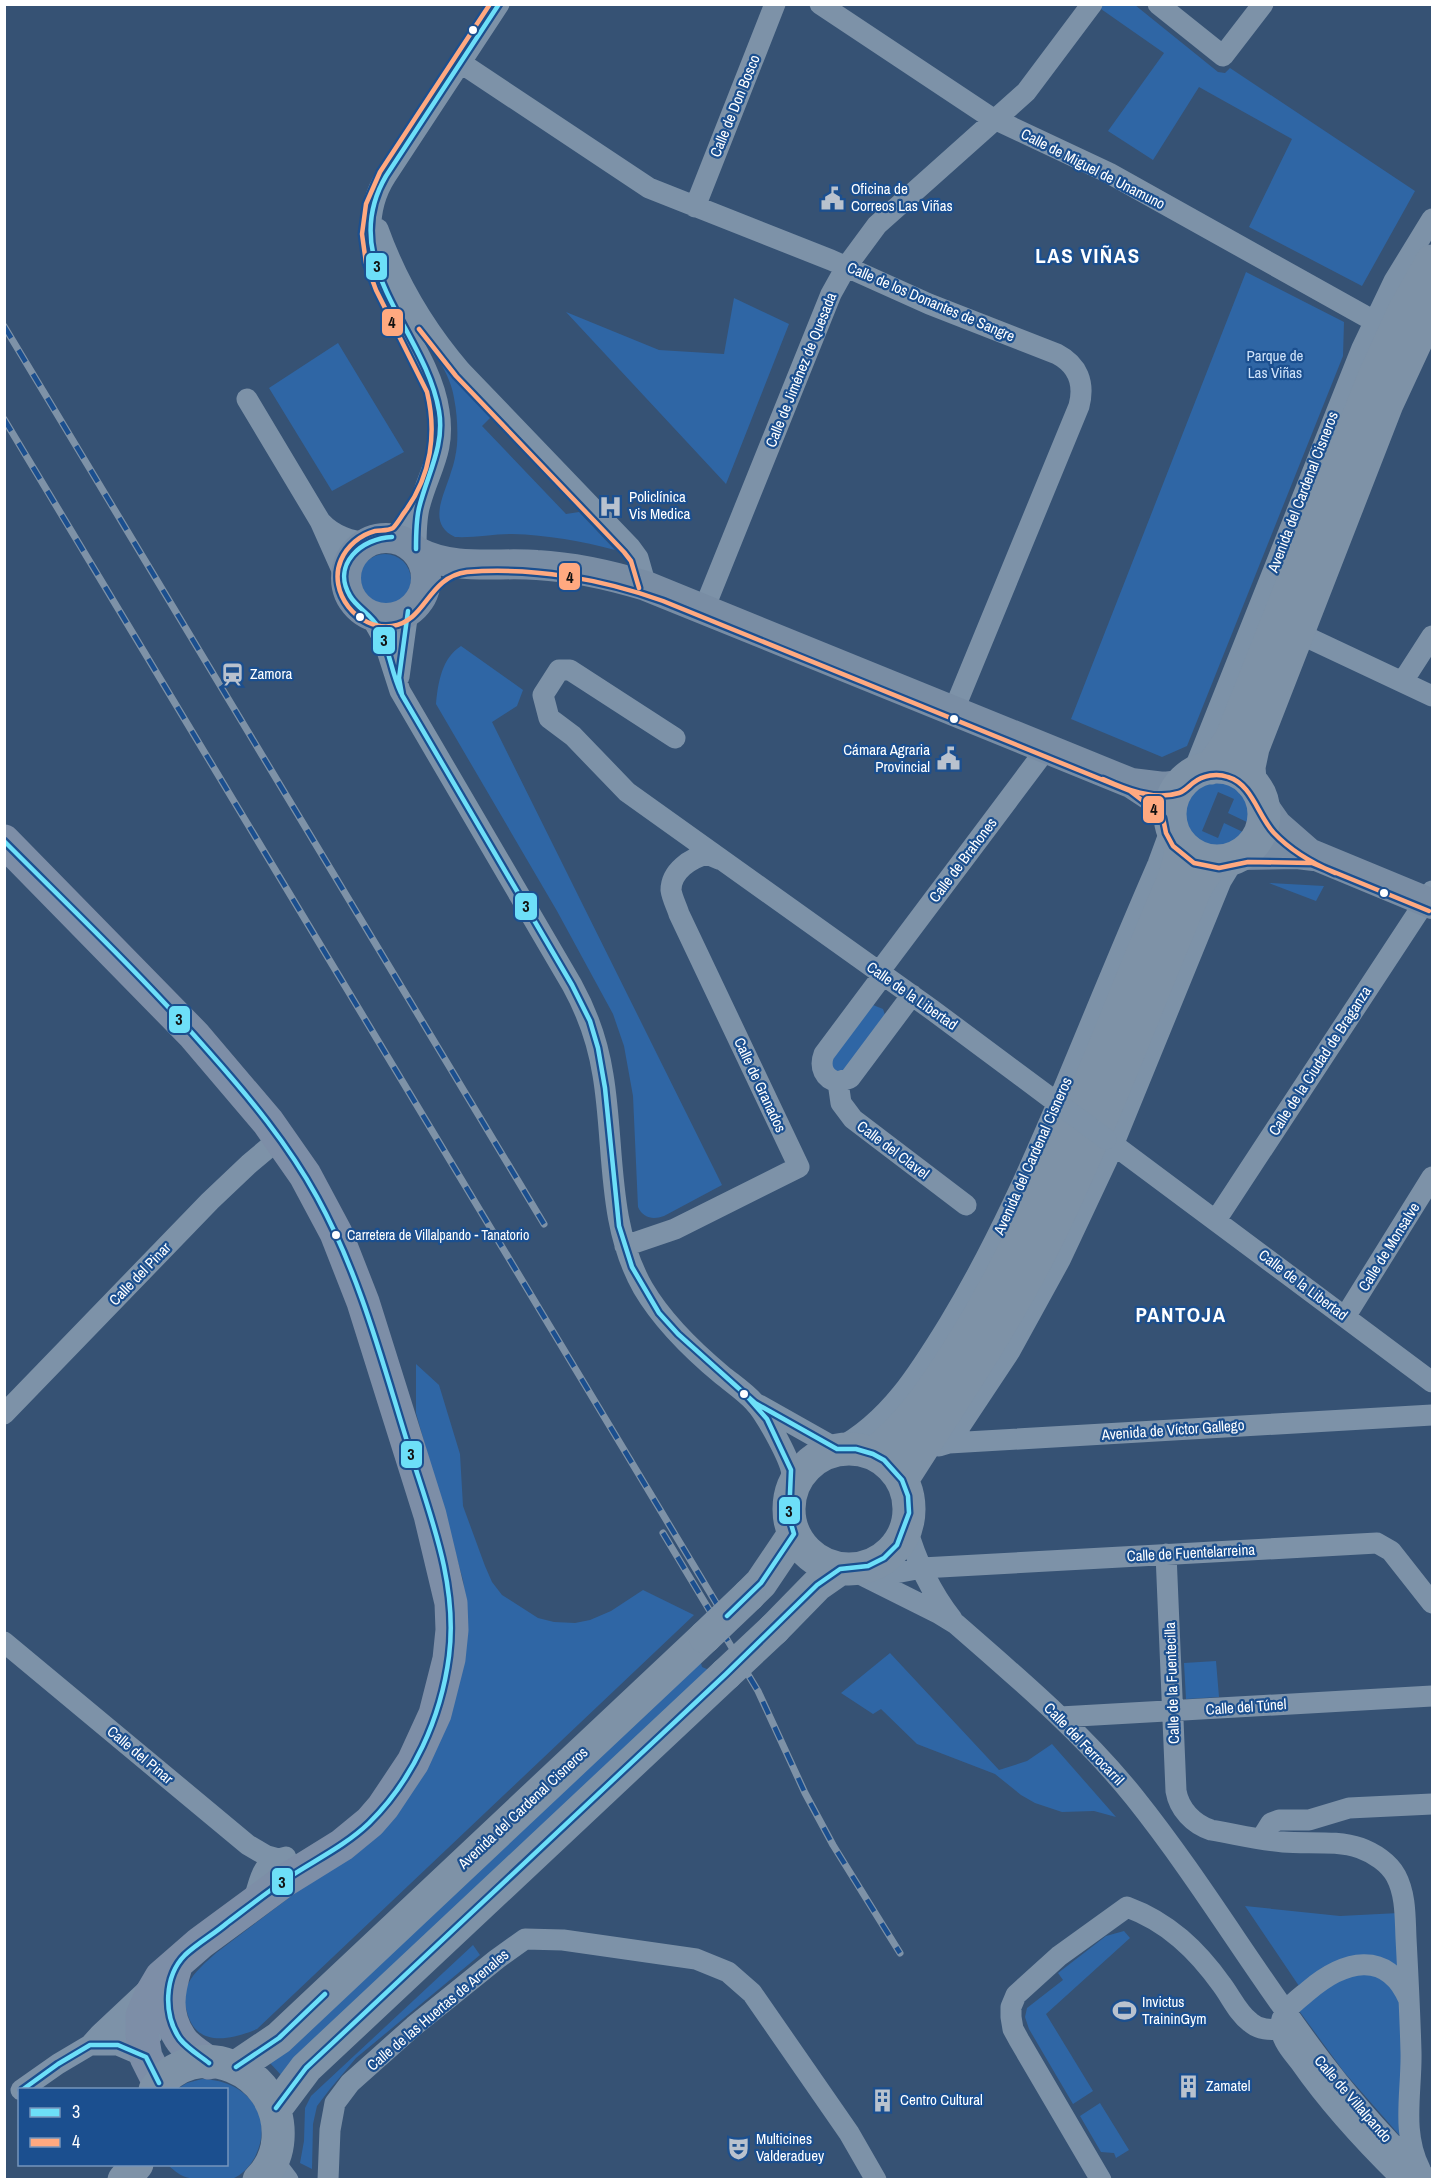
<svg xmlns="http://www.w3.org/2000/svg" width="1437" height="2184" font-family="'Archivo Narrow',sans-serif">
<rect width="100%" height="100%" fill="#365274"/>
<!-- green -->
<path fill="#2f66a5" d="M1097,4L1135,5L1218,72L1225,73L1230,68L1415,191L1362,286L1249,227L1292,139L1199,87L1153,160L1108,131L1164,53L1101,9Z
M1246,272L1344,322L1343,356L1187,746L1162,757L1071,719Z
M734,298L789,324L726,484L566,312L659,350L724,354Z
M419,328L493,415L482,426L566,514L579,512L615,550C581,541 548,535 512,534C493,534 474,538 455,537C426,524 445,494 451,472C454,464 456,454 457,445C458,430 457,413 454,398C451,374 431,349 419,328Z
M338,343L404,452L332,491L269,388Z
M359 580a26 26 0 1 1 52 0a26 26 0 1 1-52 0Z
M461,646L523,690L517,706L492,722L722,1185L664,1216C653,1220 643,1218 638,1207L633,1096L624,1046L613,1014L557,911L436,704C438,682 442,658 461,646Z
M1215,781C1239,782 1253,799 1249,823L1228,813L1234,799L1218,792L1202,831L1218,838L1224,823L1245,833C1207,884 1148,794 1215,781Z
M1269,883L1324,886L1316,901Z
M873,1005L883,1009L885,1015L851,1068L837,1072L831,1069L832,1054Z
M416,1364L439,1385L460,1454L463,1506L485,1566L492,1582L502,1595L538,1618L554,1622L575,1623L590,1620L611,1611L643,1590L694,1615L257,2029C231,2040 196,2048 187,2012C184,2003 183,1993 188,1984C194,1972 206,1962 216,1953L368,1838L467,1620L463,1580L416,1413Z
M890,1653L999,1770L1027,1761L1052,1744L1116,1817L1094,1811L1062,1812L1035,1803L1021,1795L995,1774L917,1744L881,1709L873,1714L841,1693Z
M700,1659L702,1667L709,1670L281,2075L270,2063Z
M1216,1661L1219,1697L1186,1699L1184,1663Z
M1245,1906L1340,1916L1399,1913L1402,1977L1384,1963L1301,1989Z
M1124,1931L1130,1938L1046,2014L1093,2091L1073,2104L1029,2029L1025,2017L1027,2008L1063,1980L1058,1973L1106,1936Z
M473,1945L480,1955L356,2058L330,2089L317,2106L313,2124L312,2169L300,2163L304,2141L305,2108L311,2096Z
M1349,1972L1383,1977L1403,2004L1401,2137L1344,2072L1297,2008Z
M202,2079C245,2080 276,2114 255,2157C250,2166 242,2175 232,2179C225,2181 216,2179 209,2179C188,2179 183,2179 168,2165L226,2164V2090L177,2089L187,2083Z
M1100,2103L1129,2150L1116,2158L1114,2153L1101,2152L1080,2116Z"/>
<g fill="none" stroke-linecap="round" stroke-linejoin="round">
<!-- street -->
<path stroke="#7d92a8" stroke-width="21" d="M820,4L990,117L1109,173L1374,321
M1158,4L1223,56L1263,4
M461,63L649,188L831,260L929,304L1057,354C1078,365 1085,383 1079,406L953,712
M695,207L775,4
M378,229C397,282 424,328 461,371L630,547L638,558L646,586
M247,399L320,521L345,577
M321,522C333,535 351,542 368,542
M392,537L399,531L419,506
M416,549C416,536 416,521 419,508C428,471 446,453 439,411C430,349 377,307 371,242C369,218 373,196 386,176L499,4
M704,609L831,294L846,267L877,225L1026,92L1092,4
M370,615L383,638L400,691L572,985C588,1014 598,1043 603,1075C615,1146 606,1223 643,1288C663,1322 692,1350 722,1375C733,1384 745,1392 754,1402C765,1413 787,1454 791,1469C793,1477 792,1485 791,1492
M1298,633L1432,696
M399,677L408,611
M1403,681L1432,636
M675,738L570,670H559L543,695L549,718L573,736L627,792L931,1009L1064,1108
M1192,775L1362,348L1394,281L1432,219
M879,972L1047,748
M883,975L824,1054C819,1067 824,1079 838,1082L850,1078L912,995
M838,1082L841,1103L853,1119L966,1205
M1106,1139L1432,1382
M1216,1220L1432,891
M625,1246L675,1229L799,1167L679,914C677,907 672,898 671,890C671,871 691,858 707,854L719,859
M1345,1317L1432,1177
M759,1405L837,1449C889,1422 920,1371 950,1322C997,1244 1033,1162 1068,1078C1098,1006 1127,935 1158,864L1172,826
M4,1414L210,1201L249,1164L280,1138
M949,1443L1010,1351L1060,1260L1107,1160L1221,881L1235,858
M939,1446L949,1443L1432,1415
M906,1525C915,1558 931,1592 952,1619
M1166,1554L1176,1791C1179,1809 1193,1824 1211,1830C1235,1834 1259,1840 1283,1842C1308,1844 1337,1840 1360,1848C1374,1853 1389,1863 1396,1876C1406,1895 1405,1917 1406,1938C1408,1976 1410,2014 1411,2052C1412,2091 1401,2132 1420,2169
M850,1569L938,1613L956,1624C1019,1679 1083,1733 1135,1798C1237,1926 1305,2067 1429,2180
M869,1578L922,1568L1377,1543L1391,1551L1432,1603
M4,1642L248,1845L267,1856L278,1859
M1060,1717L1432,1696
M1261,1839L1271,1823L1279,1820H1309L1349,1808L1432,1804
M252,1904C261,1883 258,1862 286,1857
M99,2035L148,1989
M93,2045H118L146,2057
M21,2090L58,2064L90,2045L99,2035L119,2031L152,2035
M273,2160L288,2180
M328,2180L330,2130L335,2103L350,2083L414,2026L497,1959L525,1939L563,1940L696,1959L728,1972L752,1993L849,2133L876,2180
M1101,2180L1019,2040L1013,2029L1011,2017V2007L1016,1995L1059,1956L1127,1907C1168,1922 1197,1950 1222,1985C1231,1997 1238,2013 1250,2022C1259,2030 1270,2030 1281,2029
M1403,2180C1365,2143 1330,2105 1300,2062C1293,2053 1283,2042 1281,2030C1278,2013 1296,2001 1308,1991C1343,1961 1387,1948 1409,2000"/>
<!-- secondary -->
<path stroke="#798da4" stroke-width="30" d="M346 578a40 40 0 1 1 80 0a40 40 0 1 1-80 0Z
M418,552C454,571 498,562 537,565C574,567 610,575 646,586L1131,783L1157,800L1170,815
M1131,783L1164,787L1180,785
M1263,805L1277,825L1309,853L1432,904
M1240,855L1297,854L1314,856"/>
<!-- primary -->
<path stroke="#7d8ea7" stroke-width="33" d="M4,841L194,1035L268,1122L305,1175L336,1233L363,1302L430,1515L451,1603L452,1630L449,1659L435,1714L413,1762L383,1807L370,1822L342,1845L284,1881L200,1943L161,1977L151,1994L142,2016V2034L146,2057L159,2083
M176,1966C168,1992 164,2013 180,2038C186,2048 200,2056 209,2063"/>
<!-- highway -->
<path stroke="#7e92a7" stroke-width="33" d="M1170 814a47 47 0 1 1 94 0a47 47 0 1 1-94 0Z
M1211,768L1231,739L1374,377L1403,313L1432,261
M1250,781L1249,767L1253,748L1387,404L1432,307
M789 1509a60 60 0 1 1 120 0a60 60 0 1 1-120 0Z
M873,1454C913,1423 940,1380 966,1338C1054,1193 1108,1030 1175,876L1180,857L1181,844
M902,1480C952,1401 1005,1324 1047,1239C1103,1124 1147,1003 1197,885L1213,861
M749,1595L761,1583L794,1534
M774,1629L817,1585L840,1569
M236,2067L279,2038L705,1637
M155,2090C193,2032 283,2069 278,2139C277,2155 271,2168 259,2180
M276,2108L306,2068L726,1674
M124,2180L137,2164"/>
<defs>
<path id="rail" d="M4,326L544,1224
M4,419L718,1606
M663,1533L758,1691L805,1793L833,1845L900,1953"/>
</defs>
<!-- rail casing -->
<use href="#rail" stroke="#7e92a7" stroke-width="7"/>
<!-- rail -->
<use href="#rail" stroke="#1b4f8f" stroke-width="4.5" stroke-dasharray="14" stroke-linecap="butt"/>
<!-- street-bridge -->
<path stroke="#7d92a8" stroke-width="21" d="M1064,1108L1106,1139"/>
<!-- highway-bridge -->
<path stroke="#7e92a7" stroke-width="33" d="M705,1637L749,1595
M726,1674L774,1629"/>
<defs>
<path id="bus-1" d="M392,537C362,538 331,564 350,596C357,608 371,614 378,627C389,647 391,672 401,693
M416,549C416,535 416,521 419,508C427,475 445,446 439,411C425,329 335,263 386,176L499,4
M4,841C74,911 145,979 209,1052C249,1097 288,1144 317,1197C361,1277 383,1365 410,1451C431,1518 458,1585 449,1656C441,1718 413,1780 369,1823C345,1846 315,1860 288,1878C267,1892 247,1908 227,1923C214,1934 198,1943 185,1955C164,1976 163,2015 180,2039C188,2049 199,2055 209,2063
M727,1616L761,1583L794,1534L789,1517L791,1470L767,1419L745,1394
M236,2067L279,2038L325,1994
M22,2090L58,2064L90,2045H118L146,2057L159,2083
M276,2108L306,2068L726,1674L817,1585L840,1569L868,1566L884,1558L897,1545L909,1513L908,1496L902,1480L884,1460L873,1454L856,1449H837L755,1403L678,1334L659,1313L632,1267L619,1226L605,1088L598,1048L590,1021L572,985L402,695L399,678L408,611"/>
<path id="bus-2" d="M490,4L380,172L366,204L362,234L366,263L376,290L427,392C437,433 431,475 406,510C402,515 398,523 393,528C388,531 381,530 375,531C360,535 347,546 341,560C327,592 358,631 392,626C427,621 427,577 467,572C533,567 602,579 663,601L1130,791L1160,814L1163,818L1166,833L1173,846L1194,863L1219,868L1248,862L1312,863L1429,911
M419,329L456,376L624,552L631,561L639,588
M1103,779C1125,789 1154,801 1179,793C1185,791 1188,787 1193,783C1203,775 1217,773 1228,777C1252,784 1258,816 1274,833C1291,851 1312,863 1335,873"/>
</defs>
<!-- bus-1 casing -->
<use href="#bus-1" stroke="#1b4f8f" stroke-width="9"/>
<!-- bus-2 casing -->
<use href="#bus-2" stroke="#1b4f8f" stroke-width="9"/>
<!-- bus-1 -->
<use href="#bus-1" stroke="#6ddff8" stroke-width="4.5"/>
<!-- bus-2 -->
<use href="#bus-2" stroke="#ffa980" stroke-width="4.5"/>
</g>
<!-- icons -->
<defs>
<symbol id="civic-bare" viewBox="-9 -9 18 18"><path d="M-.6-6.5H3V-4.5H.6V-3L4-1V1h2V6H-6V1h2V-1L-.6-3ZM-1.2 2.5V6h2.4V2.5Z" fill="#b9c2ce" stroke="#1b4f8f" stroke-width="2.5" paint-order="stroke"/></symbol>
<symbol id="hospital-bare" viewBox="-9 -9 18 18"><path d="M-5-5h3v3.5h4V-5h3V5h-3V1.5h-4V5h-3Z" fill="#b9c2ce" stroke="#1b4f8f" stroke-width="2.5" paint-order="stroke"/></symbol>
<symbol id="station-bare" viewBox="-9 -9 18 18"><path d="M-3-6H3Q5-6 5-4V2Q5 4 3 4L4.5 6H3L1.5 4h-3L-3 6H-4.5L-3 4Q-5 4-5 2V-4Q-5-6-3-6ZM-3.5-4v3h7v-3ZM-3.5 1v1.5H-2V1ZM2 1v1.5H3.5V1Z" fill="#b9c2ce" stroke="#1b4f8f" stroke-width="2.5" paint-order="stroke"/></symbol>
<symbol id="stadium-bare" viewBox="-9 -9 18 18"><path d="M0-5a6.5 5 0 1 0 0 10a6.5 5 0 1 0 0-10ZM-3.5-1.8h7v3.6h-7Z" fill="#b9c2ce" stroke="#1b4f8f" stroke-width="2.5" paint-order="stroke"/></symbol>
<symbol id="building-bare" viewBox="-9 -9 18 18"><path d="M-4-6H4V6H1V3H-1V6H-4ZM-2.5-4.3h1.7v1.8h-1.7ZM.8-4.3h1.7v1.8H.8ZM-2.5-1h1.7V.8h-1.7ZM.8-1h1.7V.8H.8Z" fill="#b9c2ce" stroke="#1b4f8f" stroke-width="2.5" paint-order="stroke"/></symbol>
<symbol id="theatre-bare" viewBox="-9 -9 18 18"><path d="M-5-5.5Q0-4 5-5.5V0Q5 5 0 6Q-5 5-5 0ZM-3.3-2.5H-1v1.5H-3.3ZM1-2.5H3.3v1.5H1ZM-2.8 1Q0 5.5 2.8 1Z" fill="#b9c2ce" stroke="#1b4f8f" stroke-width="2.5" paint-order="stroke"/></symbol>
</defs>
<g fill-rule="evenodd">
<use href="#civic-bare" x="816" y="182" width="33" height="33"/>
<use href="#hospital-bare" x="594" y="490" width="33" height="33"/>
<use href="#station-bare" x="216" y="658" width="33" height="33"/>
<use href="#civic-bare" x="932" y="742" width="33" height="33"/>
<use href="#stadium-bare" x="1108" y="1994" width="33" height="33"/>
<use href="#building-bare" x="1172" y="2070" width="33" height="33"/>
<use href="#building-bare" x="866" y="2084" width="33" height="33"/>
<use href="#theatre-bare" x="722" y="2132" width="33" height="33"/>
</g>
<!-- markers -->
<g fill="#fff" stroke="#1b4f8f" stroke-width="2">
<circle cx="473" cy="30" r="5"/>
<circle cx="360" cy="617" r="5"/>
<circle cx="954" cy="719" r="5"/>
<circle cx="1384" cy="893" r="5"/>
<circle cx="336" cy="1235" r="5"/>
<circle cx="744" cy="1394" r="5"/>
</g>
<g text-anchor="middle" stroke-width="4.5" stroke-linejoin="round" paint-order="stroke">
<!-- bus labels -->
<g font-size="14" fill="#fff" stroke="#1b4f8f" text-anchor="start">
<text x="347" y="1240">Carretera de Villalpando - Tanatorio</text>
</g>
<!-- street labels -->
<g font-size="15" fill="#fff" stroke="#1b4f8f">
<text transform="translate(735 106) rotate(-68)" y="5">Calle de Don Bosco</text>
<text transform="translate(1093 169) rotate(27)" y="5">Calle de Miguel de Unamuno</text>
<text transform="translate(931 302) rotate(23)" y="5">Calle de los Donantes de Sangre</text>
<text transform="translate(801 370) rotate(-68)" y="5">Calle de Jiménez de Quesada</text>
<text transform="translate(1303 492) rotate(-69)" y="5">Avenida del Cardenal Cisneros</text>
<text transform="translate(963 860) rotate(-53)" y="5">Calle de Brahones</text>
<text transform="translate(912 996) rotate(35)" y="5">Calle de la Libertad</text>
<text transform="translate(1320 1061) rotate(-57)" y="5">Calle de la Ciudad de Braganza</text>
<text transform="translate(760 1085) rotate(65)" y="5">Calle de Granados</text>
<text transform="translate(893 1150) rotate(37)" y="5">Calle del Clavel</text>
<text transform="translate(1033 1156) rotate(-66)" y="5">Avenida del Cardenal Cisneros</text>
<text transform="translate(1389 1247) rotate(-58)" y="5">Calle de Monsalve</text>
<text transform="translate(140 1274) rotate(-46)" y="5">Calle del Pinar</text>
<text transform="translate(1303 1285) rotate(37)" y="5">Calle de la Libertad</text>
<text transform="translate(1173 1430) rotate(-4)" y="5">Avenida de Víctor Gallego</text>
<text transform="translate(1191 1553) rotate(-3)" y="5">Calle de Fuentelarreina</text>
<text transform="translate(1172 1683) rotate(-92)" y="5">Calle de la Fuentecilla</text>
<text transform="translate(1246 1707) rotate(-4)" y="5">Calle del Túnel</text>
<text transform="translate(1084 1744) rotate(46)" y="5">Calle del Ferrocarril</text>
<text transform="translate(140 1755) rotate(40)" y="5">Calle del Pinar</text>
<text transform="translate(523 1808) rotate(-43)" y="5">Avenida del Cardenal Cisneros</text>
<text transform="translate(438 2010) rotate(-40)" y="5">Calle de las Huertas de Arenales</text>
<text transform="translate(1353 2099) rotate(49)" y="5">Calle de Villalpando</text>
</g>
<!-- poi labels -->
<g font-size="15" fill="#fff" stroke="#1b4f8f" text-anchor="start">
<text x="851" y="194">Oficina de<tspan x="851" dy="17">Correos Las Viñas</tspan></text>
<text x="629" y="502">Policlínica<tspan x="629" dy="17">Vis Medica</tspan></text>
<text x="250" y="679">Zamora</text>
<text x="930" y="755" text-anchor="end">Cámara Agraria<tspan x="930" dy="17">Provincial</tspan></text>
<text x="1142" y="2007">Invictus<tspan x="1142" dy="17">TraininGym</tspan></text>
<text x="1206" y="2091">Zamatel</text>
<text x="900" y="2105">Centro Cultural</text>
<text x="756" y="2144">Multicines<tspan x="756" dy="17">Valderaduey</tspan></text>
</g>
<!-- park labels -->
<g font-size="15" fill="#cfe3fa" stroke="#1b4f8f">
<text x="1275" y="361">Parque de<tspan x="1275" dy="17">Las Viñas</tspan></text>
</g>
<!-- district labels -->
<g font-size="21" font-weight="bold" letter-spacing="1.5" fill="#fff" stroke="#1b4f8f">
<text x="1088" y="263">LAS VIÑAS</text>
<text x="1181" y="1322">PANTOJA</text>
</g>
</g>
<g stroke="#1b4f8f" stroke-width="2">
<rect x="365" y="252" width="23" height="29" rx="6" fill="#6ddff8"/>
<rect x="381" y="308" width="23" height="29" rx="6" fill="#ffa980"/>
<rect x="558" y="562" width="23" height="29" rx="6" fill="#ffa980"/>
<rect x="372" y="626" width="24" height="29" rx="6" fill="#6ddff8"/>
<rect x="1142" y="795" width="23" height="29" rx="6" fill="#ffa980"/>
<rect x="514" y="892" width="24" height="29" rx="6" fill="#6ddff8"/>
<rect x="168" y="1005" width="23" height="29" rx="6" fill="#6ddff8"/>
<rect x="400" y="1440" width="23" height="29" rx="6" fill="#6ddff8"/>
<rect x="778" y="1496" width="23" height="29" rx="6" fill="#6ddff8"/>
<rect x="271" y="1867" width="23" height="29" rx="6" fill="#6ddff8"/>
</g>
<g font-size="16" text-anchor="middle" font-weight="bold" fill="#111">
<text x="377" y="272">3</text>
<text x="392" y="328">4</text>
<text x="570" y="583">4</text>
<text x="384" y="646">3</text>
<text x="1154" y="815">4</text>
<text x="526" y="912">3</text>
<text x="179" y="1025">3</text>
<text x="411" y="1460">3</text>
<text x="789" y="1517">3</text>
<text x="282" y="1888">3</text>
</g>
<!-- border -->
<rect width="1437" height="2184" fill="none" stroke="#ffffff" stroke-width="12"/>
<!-- legend -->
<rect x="18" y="2088" width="210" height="78" fill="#1b4f8f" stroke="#7695bc" stroke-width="1.5"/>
<rect x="30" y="2108" width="30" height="9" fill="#6ddff8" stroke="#7695bc" stroke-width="1.5"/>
<text x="72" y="2118" font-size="18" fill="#ffffff">3</text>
<rect x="30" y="2138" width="30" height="9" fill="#ffa980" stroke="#7695bc" stroke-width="1.5"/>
<text x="72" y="2148" font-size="18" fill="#ffffff">4</text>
</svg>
